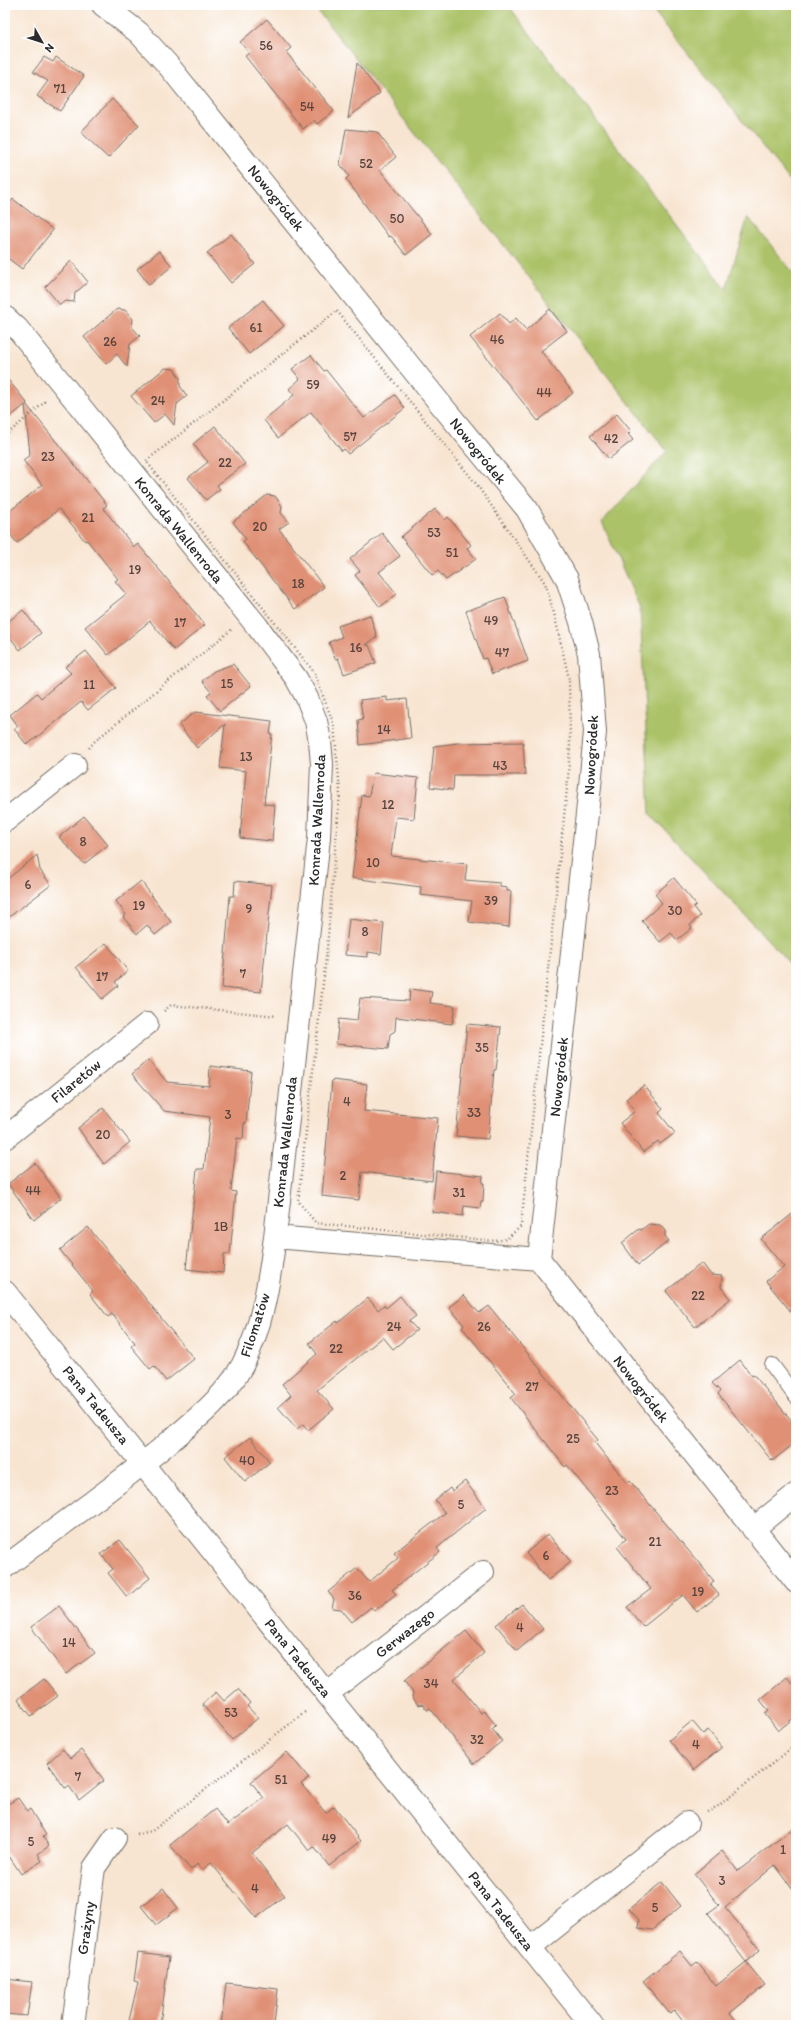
<svg xmlns="http://www.w3.org/2000/svg" width="801" height="2030" font-family="Itim,sans-serif">
<rect width="100%" height="100%" fill="#fff"/>
<filter id="ink" filterUnits="userSpaceOnUse"><feTurbulence type="fractalNoise" baseFrequency=".025" numOctaves="2"/><feDisplacementMap in="SourceGraphic" scale="8" xChannelSelector="R" yChannelSelector="G"/><feConvolveMatrix kernelMatrix="1 2 1 2 8 2 1 2 1" color-interpolation-filters="sRGB"/></filter>
<filter id="wash" filterUnits="userSpaceOnUse"><feTurbulence type="fractalNoise" baseFrequency=".012" numOctaves="4" result="noise"/><feDisplacementMap in="SourceGraphic" scale="16" xChannelSelector="R" yChannelSelector="G"/><feGaussianBlur stdDeviation="0.9" result="paint"/><feColorMatrix in="noise" values="0 0 0 0 0 0 0 0 0 0 0 0 0 0 0 0 0 1.4 0 .05"/><feComposite in="paint" operator="in"/></filter>
<g filter="url(#wash)">
<rect width="100%" height="100%" fill="#f8e5d1"/>
<!-- green -->
<path fill="#abc267" stroke="#6b7649" d="M313,5H508L726,289L748,217L796,276V970L650,814L640,608L602,522L667,451Z
M649,5H796V188Z"/>
<g id="blocks">
<!-- building -->
<path fill="#e09074" d="M267,19L291,48L286,52L334,111L317,124L314,120L303,129L245,56L249,53L240,42Z
M44,57L53,62L56,57L84,76L60,111L37,96L48,81L33,72Z
M357,63L380,93L348,118Z
M112,99L139,125L108,158L81,132Z
M346,129L377,132L396,157L380,170L432,234L406,255L391,236L389,237L346,179L349,176L340,164Z
M13,199L53,230L22,269L5,256V210Z
M231,234L255,264L231,283L207,253Z
M159,251L172,266L149,285L137,269Z
M71,261L88,282L75,293L74,302L65,301L60,305L45,287Z
M263,300L284,326L249,354L228,328Z
M117,309L125,310L133,319L132,327L140,336L130,344L127,367L117,354L106,364L84,337Z
M550,309L567,331L541,351L573,393L538,421L470,337L500,313L509,324L516,318L526,330Z
M311,355L324,371L326,370L364,418L395,395L405,408L348,454L344,449L342,451L311,412L278,438L264,420L294,395L289,389L300,379L292,369Z
M165,368L174,369L180,378V386L187,396L177,404L174,425L165,414L154,423L131,396Z
M5,376L27,403L26,404L107,505L103,508L134,547L138,544L205,625L174,650L150,621L108,655L85,627L126,594L115,581L118,579L87,540L85,541L59,509L17,543L5,528V515L42,485L23,460L30,455L25,405L5,421Z
M617,414L631,431L628,434L633,440L609,459L590,436Z
M215,426L245,464L217,485L220,489L206,500L188,478L208,462L193,444Z
M267,495L275,496L282,506L281,513L289,522L279,529L324,587L295,609L243,542L246,539L233,522Z
M435,509L445,520L448,517L471,545L467,548L476,559L446,580L438,571L432,575L401,537Z
M382,533L400,556L379,572L397,594L380,607L355,575L360,571L350,559Z
M505,597L528,661L492,674L486,658L483,659L466,611Z
M23,610L41,633L20,650L5,631V624Z
M370,615L377,637L366,645H369L376,663L344,674L338,658L335,659L329,642L342,637L338,626Z
M86,651L116,688L88,710L81,702L27,745L14,729L18,726L10,715L37,693L41,698L71,673L65,667Z
M233,664L251,686L220,711L207,695L211,692L202,681L214,671Z
M387,697V701L407,699L411,738L360,745L358,720L363,719L360,700Z
M195,712L272,721L270,734H272L264,804L275,805L272,841L240,838L246,771L220,768L225,724L197,748L179,725Z
M523,742L525,775H454L453,790L430,787L434,746L458,743Z
M373,773L418,778L414,819L396,817L391,856L467,864L465,880L500,883V886L507,887V891H511L509,927L469,922L472,901L420,895L421,887L352,878L362,795L369,796Z
M84,816L108,845L84,864L59,837Z
M37,855L40,870L51,885L5,920V881Z
M674,878L696,905L693,907L700,916L690,925L692,928L677,940L671,933L660,942L642,921L662,903L655,894Z
M141,881L171,922L155,935L147,925L137,934L123,917L126,915L116,901Z
M235,881L272,885L261,992L222,988L230,896H234Z
M349,919L384,923L381,954L368,952V957L345,955Z
M106,943L128,971L115,982L118,986L102,999L76,967Z
M410,989L432,992L430,1003L455,1006L452,1024L396,1017L395,1031L390,1034L388,1049L336,1044L339,1019L357,1021L360,998L409,1001Z
M467,1024L501,1027L496,1070H494L488,1139L456,1136Z
M148,1060L167,1082L209,1086L210,1066L251,1071L246,1123H244L243,1139L237,1138L231,1191L236,1192L230,1254H224L223,1273L186,1269L197,1169H204L210,1117L164,1111L132,1074Z
M332,1080L367,1084L364,1111L438,1118L432,1181L362,1172L359,1200L322,1196Z
M644,1085L663,1109L659,1113L675,1133L660,1144L658,1141L643,1152L620,1123L635,1111L626,1099Z
M103,1108L130,1142L104,1164L78,1128Z
M35,1163L61,1198L34,1220L8,1184Z
M436,1171L483,1176L482,1183H484L483,1201H481L480,1208L464,1206L463,1216L432,1212Z
M796,1211V1318L766,1281L784,1267L761,1239Z
M649,1224L660,1225L665,1231V1236L669,1241L638,1265L622,1243L639,1229L641,1230Z
M88,1227L194,1359L166,1381L154,1366L150,1369L131,1346L135,1343L112,1314L108,1317L90,1294L93,1291L60,1250Z
M702,1263L711,1275L722,1276L721,1287L730,1299L695,1327L666,1291Z
M464,1295L479,1313L489,1306L598,1440L595,1443L627,1483L630,1481L714,1581L710,1584L719,1595L697,1612L683,1595L643,1627L627,1607L651,1589L617,1547L626,1539L567,1465L565,1467L511,1398L516,1394L462,1327L464,1325L449,1307Z
M400,1296L416,1316L409,1321L417,1330L393,1349L383,1337L317,1390L334,1409L308,1430L303,1424L297,1429L278,1407L291,1395L282,1384L317,1354L309,1343L337,1321L338,1323L368,1298L378,1310L384,1305L386,1308Z
M740,1360L752,1376L754,1375L796,1426V1442L772,1461L718,1394L720,1391L712,1383Z
M250,1437L270,1462L245,1482L225,1457Z
M465,1481L486,1508L437,1548L440,1552L392,1590L396,1594L374,1611L371,1607L352,1622L341,1609L332,1608L334,1599L328,1592L357,1568L369,1582L398,1558L394,1553L445,1513L435,1500L450,1488L452,1491Z
M548,1534L571,1562L548,1580L526,1553Z
M120,1540L150,1578L127,1597L108,1573L113,1569L101,1554Z
M522,1604L543,1629L517,1651L496,1625Z
M59,1606L95,1653L66,1674L31,1627Z
M466,1631L484,1653L454,1679L481,1713L484,1711L496,1725L492,1729L502,1741L474,1764L430,1708L427,1710L422,1704L418,1705L412,1696L413,1693L404,1681Z
M787,1677L796,1688V1716L778,1731L765,1714L769,1711L760,1700Z
M44,1679L58,1696L31,1716L18,1699Z
M238,1689L250,1703L247,1706L258,1718L232,1740L202,1704L216,1692L224,1701Z
M692,1721L703,1734L708,1730L722,1747L694,1770L669,1740Z
M63,1749L70,1758L81,1750L104,1780L79,1800L69,1786L65,1788L47,1763Z
M287,1752L309,1778L301,1784L326,1813L334,1806L361,1841L329,1866L314,1847L309,1851L288,1824L252,1853L285,1896L256,1918L211,1863L202,1870L197,1864L191,1870L170,1845L215,1809L228,1825L264,1798L251,1782Z
M18,1798L27,1811L30,1809L46,1835L43,1837L49,1846L38,1854L42,1861L21,1874L5,1850V1806Z
M796,1826V1893L775,1865L725,1907L760,1950L746,1962L708,1913L719,1905L694,1874L722,1851L738,1871Z
M662,1882L681,1906L652,1930L638,1928L639,1920L629,1909Z
M163,1888L178,1908L156,1925L141,1906Z
M680,1951L692,1966L697,1962L716,1986L746,1962L765,1985L730,2013L740,2025H686L674,2010L670,2014L643,1981Z
M138,1953L169,1957L160,2025H128L138,1982L134,1981Z
M5,1979L32,1982L27,2016L5,2014Z
M226,1983L278,1989L274,2025H221Z"/>
</g>
</g>
<g filter="url(#ink)">
<use href="#blocks" fill-opacity="0" stroke="#736c65" stroke-width="1"/>
<g fill="none" stroke-linecap="round" stroke-linejoin="round">
<defs>
<path id="lane" d="M772,1365L796,1397"/>
<path id="street" d="M103,5L139,33L168,65L438,401L527,509L567,579L581,622L589,654L595,732L590,786L539,1259L796,1582
M5,317L17,328L257,626L296,678L307,698L316,721L320,741L322,764L319,838L275,1237
M5,821L75,765
M5,1138L147,1024
M5,1292L592,2025
M753,1529L796,1494
M5,1567C59,1526 115,1487 167,1444C194,1421 225,1397 242,1366C263,1326 269,1281 275,1237L539,1259
M327,1694L483,1572
M530,1947L687,1823
M73,2025L94,1868L115,1838"/>
</defs>
<!-- lane casing -->
<use href="#lane" stroke="#736c65" stroke-width="16"/>
<!-- street casing -->
<use href="#street" stroke="#736c65" stroke-width="24"/>
<!-- path -->
<path stroke="#736c65" stroke-width="2.5" stroke-dasharray="1 3" stroke-linecap="butt" d="M337,311L477,485L545,583L554,613L569,679L570,745L568,779L521,1226L507,1239L495,1241L316,1223L298,1201L327,949L340,791L334,725L314,672L146,461Z
M5,436L46,401
M89,748L95,741L231,630
M164,1011L171,1005L277,1016
M707,1812L718,1806L796,1745
M137,1834L152,1831L305,1712"/>
<!-- lane -->
<use href="#lane" stroke="#fff" stroke-width="14"/>
<!-- street -->
<use href="#street" stroke="#fff" stroke-width="22"/>
</g>
</g>
<g text-anchor="middle" stroke-width="3.5" stroke-linejoin="round" paint-order="stroke">
<!-- number labels -->
<g font-size="13" fill="#58443d">
<text x="266" y="50">56</text>
<text x="60" y="93">71</text>
<text x="307" y="111">54</text>
<text x="366" y="168">52</text>
<text x="397" y="223">50</text>
<text x="256" y="332">61</text>
<text x="497" y="344">46</text>
<text x="110" y="346">26</text>
<text x="313" y="389">59</text>
<text x="544" y="397">44</text>
<text x="158" y="405">24</text>
<text x="350" y="441">57</text>
<text x="611" y="443">42</text>
<text x="48" y="461">23</text>
<text x="225" y="467">22</text>
<text x="88" y="522">21</text>
<text x="260" y="531">20</text>
<text x="434" y="537">53</text>
<text x="452" y="557">51</text>
<text x="135" y="574">19</text>
<text x="298" y="588">18</text>
<text x="491" y="625">49</text>
<text x="180" y="627">17</text>
<text x="356" y="652">16</text>
<text x="502" y="657">47</text>
<text x="227" y="688">15</text>
<text x="89" y="689">11</text>
<text x="384" y="734">14</text>
<text x="246" y="761">13</text>
<text x="500" y="770">43</text>
<text x="388" y="809">12</text>
<text x="83" y="846">8</text>
<text x="373" y="867">10</text>
<text x="28" y="889">6</text>
<text x="491" y="905">39</text>
<text x="139" y="910">19</text>
<text x="249" y="913">9</text>
<text x="675" y="915">30</text>
<text x="365" y="936">8</text>
<text x="243" y="978">7</text>
<text x="102" y="981">17</text>
<text x="482" y="1052">35</text>
<text x="347" y="1106">4</text>
<text x="474" y="1117">33</text>
<text x="228" y="1119">3</text>
<text x="103" y="1139">20</text>
<text x="343" y="1180">2</text>
<text x="33" y="1195">44</text>
<text x="459" y="1197">31</text>
<text x="221" y="1231">1B</text>
<text x="698" y="1300">22</text>
<text x="394" y="1331">24</text>
<text x="484" y="1331">26</text>
<text x="336" y="1353">22</text>
<text x="532" y="1391">27</text>
<text x="573" y="1443">25</text>
<text x="247" y="1465">40</text>
<text x="612" y="1495">23</text>
<text x="461" y="1509">5</text>
<text x="655" y="1546">21</text>
<text x="546" y="1560">6</text>
<text x="698" y="1596">19</text>
<text x="355" y="1600">36</text>
<text x="520" y="1632">4</text>
<text x="69" y="1647">14</text>
<text x="431" y="1688">34</text>
<text x="231" y="1717">53</text>
<text x="477" y="1744">32</text>
<text x="696" y="1749">4</text>
<text x="78" y="1781">7</text>
<text x="281" y="1784">51</text>
<text x="329" y="1843">49</text>
<text x="31" y="1846">5</text>
<text x="783" y="1854">1</text>
<text x="722" y="1885">3</text>
<text x="255" y="1893">4</text>
<text x="655" y="1912">5</text>
</g>
<!-- street labels -->
<g font-size="15" fill="#2b2b2b" stroke="#fff">
<text transform="translate(276 198) rotate(51)" y="5">Nowogródek</text>
<text transform="translate(478 451) rotate(51)" y="5">Nowogródek</text>
<text transform="translate(179 530) rotate(51)" y="5">Konrada Wallenroda</text>
<text transform="translate(591 755) rotate(-87)" y="5">Nowogródek</text>
<text transform="translate(317 820) rotate(-87)" y="5">Konrada Wallenroda</text>
<text transform="translate(559 1077) rotate(-84)" y="5">Nowogródek</text>
<text transform="translate(76 1081) rotate(-39)" y="5">Filaretów</text>
<text transform="translate(285 1142) rotate(-84)" y="5">Konrada Wallenroda</text>
<text transform="translate(255 1325) rotate(-72)" y="5">Filomatów</text>
<text transform="translate(641 1389) rotate(52)" y="5">Nowogródek</text>
<text transform="translate(96 1405) rotate(51)" y="5">Pana Tadeusza</text>
<text transform="translate(405 1633) rotate(-38)" y="5">Gerwazego</text>
<text transform="translate(298 1658) rotate(51)" y="5">Pana Tadeusza</text>
<text transform="translate(501 1911) rotate(52)" y="5">Pana Tadeusza</text>
<text transform="translate(86 1928) rotate(-82)" y="5">Grażyny</text>
</g>
</g>
<!-- margin -->
<rect width="801" height="2030" fill="none" stroke="#fff" stroke-width="20"/>
<!-- north arrow -->
<g transform="translate(42 42) rotate(129)" stroke="#ffffff" stroke-width="3" paint-order="stroke">
<path d="M0-3L7 15L0 10L-7 15Z" fill="#2b2b2b"/>
<text y="-6" font-size="11" font-weight="bold" text-anchor="middle" fill="#2b2b2b">N</text>
</g>
</svg>
